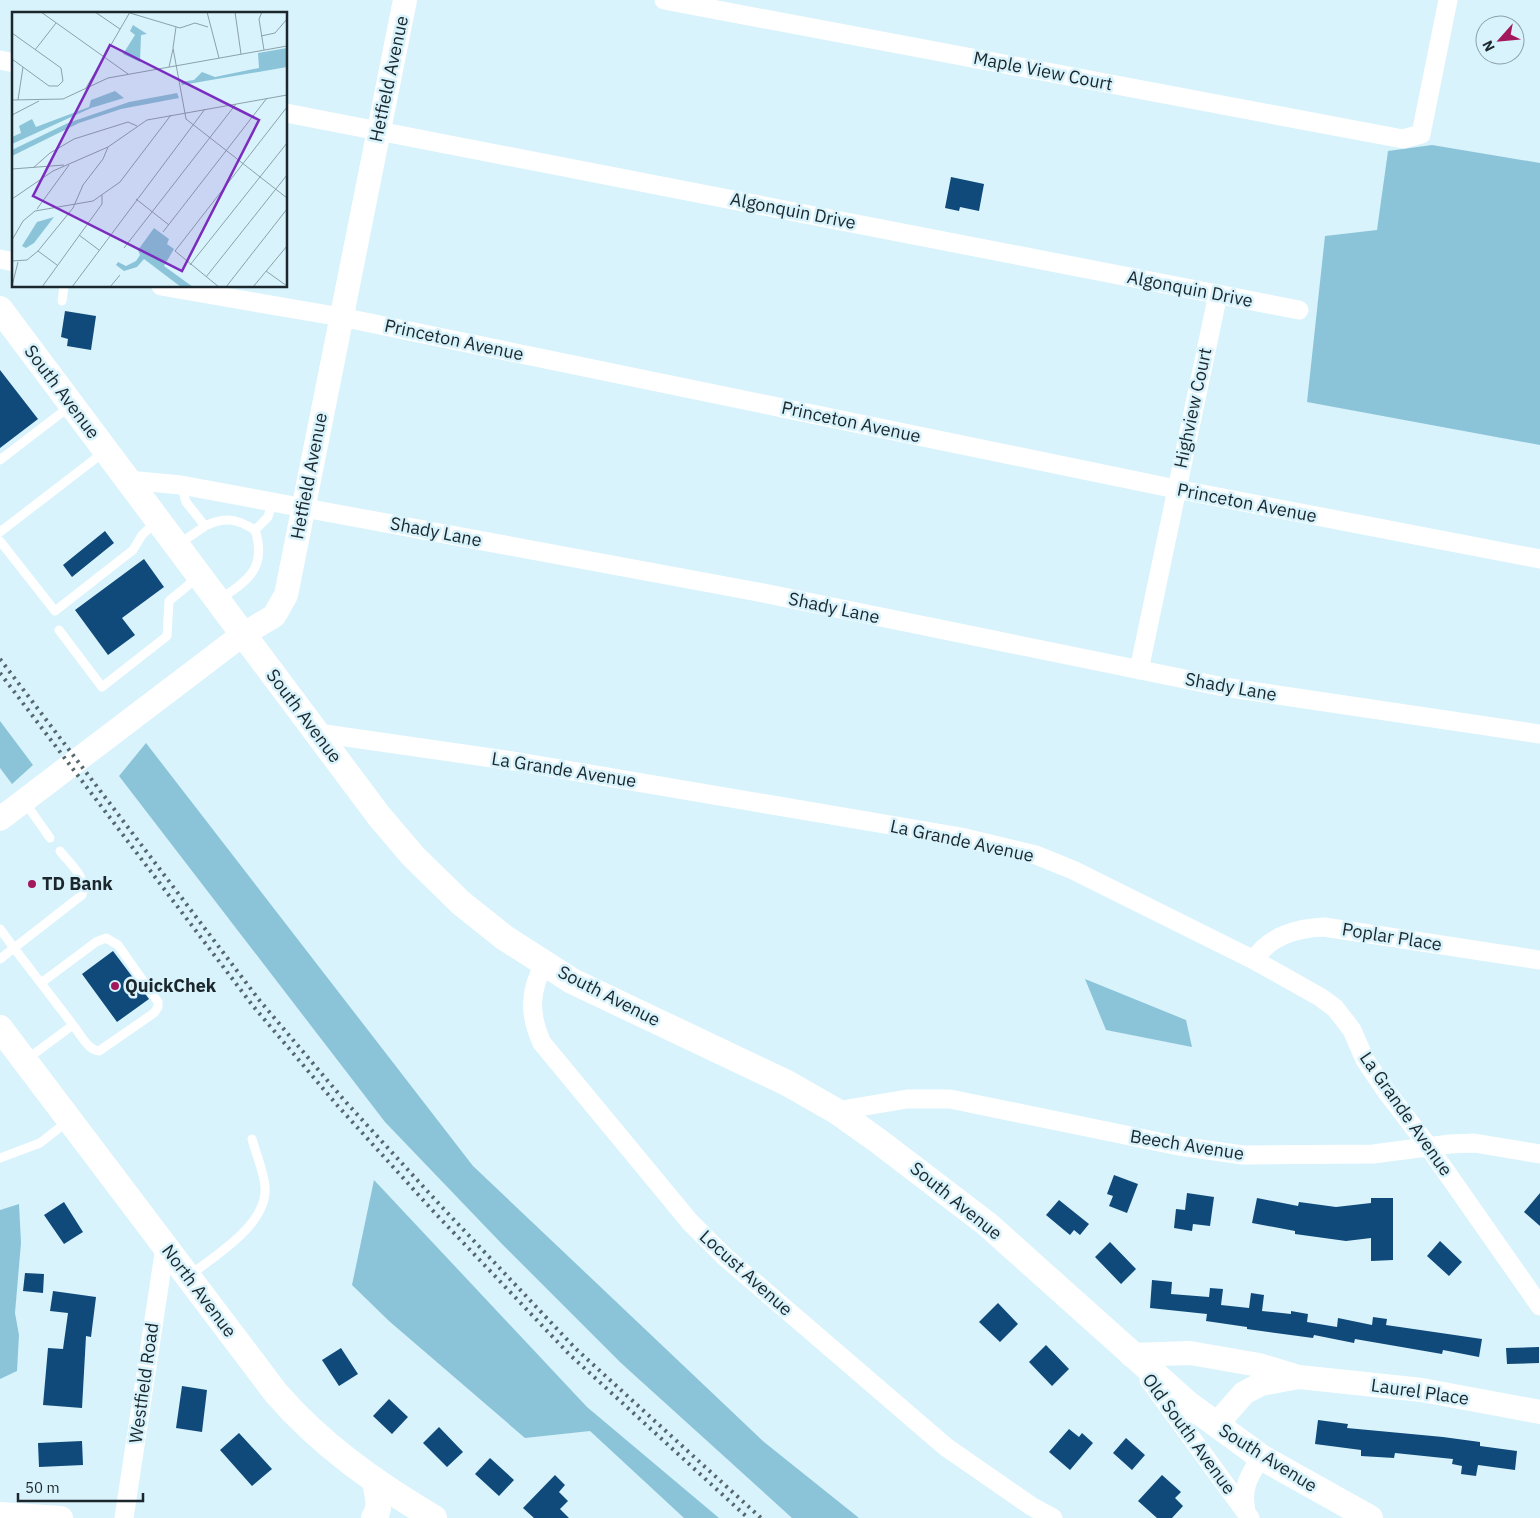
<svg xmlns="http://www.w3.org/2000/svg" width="1540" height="1518" font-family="'IBM Plex Sans',sans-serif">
<rect width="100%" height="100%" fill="#d8f3fc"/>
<!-- green -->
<path fill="#8bc4d8" d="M1432,145L1540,163V445L1307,402L1325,236L1377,230L1388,151Z
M0,721L33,765L12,784L0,768Z
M146,743L473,1166L764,1442L859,1518H792L621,1363L501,1243L385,1122L119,776Z
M1085,979L1186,1020L1192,1047L1106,1030Z
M374,1180L587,1407L719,1518H684L590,1431L525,1438L389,1321L352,1285Z
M19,1204L21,1243L15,1313L19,1335L17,1371L0,1379V1210Z"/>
<!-- building -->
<path fill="#0f4a7a" d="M951,177L984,184L979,211L960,207L959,211L945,208Z
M65,311L96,316L91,350L67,346L68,339L61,337Z
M0,370L38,419L0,448Z
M105,531L114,543L72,577L63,565Z
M144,559L164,587L122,618L135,635L108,655L75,610Z
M113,951L149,999L117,1022L82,974Z
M1114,1175L1138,1184L1127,1213L1109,1206L1113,1196L1107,1194Z
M1187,1193L1214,1197L1210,1226L1193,1224L1192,1231L1174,1228L1176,1209L1185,1210Z
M1540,1193V1226L1524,1212Z
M1257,1198L1298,1206L1299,1202L1336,1207L1371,1203V1198H1393V1260L1371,1261V1238L1346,1241L1295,1234V1231L1252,1223Z
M1059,1200L1089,1224L1080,1235L1074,1230L1070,1235L1046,1215Z
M64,1202L83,1232L64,1244L44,1215Z
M1440,1241L1462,1262L1449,1276L1427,1256Z
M1110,1242L1136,1269L1121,1284L1095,1257Z
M25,1273L44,1274L43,1293L23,1291Z
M1152,1280L1172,1282L1171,1294L1209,1297L1210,1288L1223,1289L1221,1305L1249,1308L1251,1293L1264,1295L1262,1311L1291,1314V1311L1308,1314L1307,1322L1337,1327L1338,1318L1372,1325L1373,1317L1387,1319L1386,1325L1482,1339L1479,1357L1443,1350L1442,1354L1355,1339L1354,1343L1314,1335L1313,1338L1247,1329V1327L1206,1321L1207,1314L1150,1308Z
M53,1291L96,1297L91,1337L86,1336L82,1408L43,1405L48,1348L63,1349L68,1313L50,1311Z
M998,1303L1018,1324L1000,1342L979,1322Z
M1046,1345L1069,1369L1052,1386L1029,1362Z
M1539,1347V1363L1507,1364L1506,1348Z
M341,1348L358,1374L339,1386L322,1360Z
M182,1386L207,1390L202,1432L176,1428Z
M389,1399L408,1417L392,1434L373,1416Z
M1318,1420L1348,1424L1347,1428L1443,1437L1480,1442V1446L1517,1451L1515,1470L1478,1465L1476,1476L1461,1474L1462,1466L1452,1464L1453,1459L1395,1453L1394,1458L1361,1456V1450L1315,1444Z
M439,1427L463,1452L447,1467L423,1443Z
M1069,1429L1079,1437L1082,1433L1093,1443L1070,1470L1049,1452Z
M239,1433L272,1469L252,1486L220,1450Z
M1126,1438L1145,1455L1132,1470L1113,1453Z
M82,1441L83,1465L39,1467L38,1443Z
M490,1458L514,1480L499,1496L475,1474Z
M555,1475L565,1485L559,1492L568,1501L560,1509L569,1518H534L523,1508Z
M1162,1475L1181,1492L1175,1498L1183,1506L1172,1518H1157L1138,1501Z"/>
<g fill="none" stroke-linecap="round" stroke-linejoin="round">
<!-- service -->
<path stroke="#fff" stroke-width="9" d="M62,301L64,286
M0,460L69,407
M181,485L186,502L205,526C225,516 237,519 255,530C267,567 249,580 220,599
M255,530L268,517L272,503
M0,532L104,452
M0,541L55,611L133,550L142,535L156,522
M179,544L205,526
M59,630L102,687L167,636L169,601L198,577
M24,801L50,838
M0,929L14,948L82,895C89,879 69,863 60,851
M0,959L14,948L73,1025L27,1059
M41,983L96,942L106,938L118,945L158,1002V1007L154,1013L99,1051C88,1050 80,1034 73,1025
M0,1158L40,1143L68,1121
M190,1275C215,1256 268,1224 265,1187C264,1172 256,1154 252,1139"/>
<!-- minor -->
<path stroke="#fff" stroke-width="19" d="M664,0L1403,139L1421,134L1448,0
M0,60L14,63
M286,113L1299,310
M0,259L14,262
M161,286L341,317L1176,489L1540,559
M128,480L181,485L758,592L1224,687L1540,734
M1139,670L1218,294
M318,733L513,761L961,837L1036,855L1073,870L1254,960L1320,997L1335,1008L1352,1030L1365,1060L1386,1091L1428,1146L1540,1306
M1254,960C1269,936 1298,928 1324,927L1540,960
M545,963C529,990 529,1015 542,1043L690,1222L725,1257L946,1447L1031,1506L1053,1518
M836,1111L907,1099H950L1179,1146L1243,1155L1373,1154L1450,1144L1474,1143L1540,1154
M1149,1380L1250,1518
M1246,1511C1241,1488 1249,1476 1261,1457
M124,1518L165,1247"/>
<!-- tertiary -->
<path stroke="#fff" stroke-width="24" d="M0,819L242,635L274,616L286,595L405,0
M1131,1355L1190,1353L1259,1365L1295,1376
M1216,1425L1244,1393L1261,1384L1299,1377L1422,1390L1540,1412
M0,1514L61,1518"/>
<!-- secondary -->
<path stroke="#fff" stroke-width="26" d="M0,309L379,816L413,856L461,903L505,938L572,981L787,1083L836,1111L877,1140L987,1224L1187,1403L1261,1457L1370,1518
M0,1028L276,1393C321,1445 375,1483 434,1518
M374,1518C382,1507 377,1494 375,1482"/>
<!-- rail -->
<path stroke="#56676d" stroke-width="4" stroke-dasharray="2.5 5" stroke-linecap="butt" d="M0,659L260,1001L344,1100L441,1206L576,1349L761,1518
M0,673L253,1006L337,1105L434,1212L570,1355L748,1518"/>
</g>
<!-- markers -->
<g fill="#a3175d" stroke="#d8f3fc" stroke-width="2">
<circle cx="32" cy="884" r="5"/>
<circle cx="115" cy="986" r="5"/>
</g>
<g text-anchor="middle" stroke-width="5" stroke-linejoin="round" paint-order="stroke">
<!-- street labels -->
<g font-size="18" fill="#1b272c" stroke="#d8f3fc">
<text transform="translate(1043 71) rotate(11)" y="6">Maple View Court</text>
<text transform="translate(389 79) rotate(-78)" y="6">Hetfield Avenue</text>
<text transform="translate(793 211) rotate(11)" y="6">Algonquin Drive</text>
<text transform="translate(1190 289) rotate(11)" y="6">Algonquin Drive</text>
<text transform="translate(454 340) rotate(12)" y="6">Princeton Avenue</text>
<text transform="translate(62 392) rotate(53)" y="6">South Avenue</text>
<text transform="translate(1193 408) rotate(-78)" y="6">Highview Court</text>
<text transform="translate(851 422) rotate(12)" y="6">Princeton Avenue</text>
<text transform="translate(309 476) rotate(-79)" y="6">Hetfield Avenue</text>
<text transform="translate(1247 503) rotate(11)" y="6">Princeton Avenue</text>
<text transform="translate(436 532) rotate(11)" y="6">Shady Lane</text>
<text transform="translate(834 608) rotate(12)" y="6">Shady Lane</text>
<text transform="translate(1231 687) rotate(10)" y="6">Shady Lane</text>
<text transform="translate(304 716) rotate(53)" y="6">South Avenue</text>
<text transform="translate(564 770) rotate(9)" y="6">La Grande Avenue</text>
<text transform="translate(962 841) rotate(12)" y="6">La Grande Avenue</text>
<text transform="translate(1392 937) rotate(9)" y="6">Poplar Place</text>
<text transform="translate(609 996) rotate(27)" y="6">South Avenue</text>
<text transform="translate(1406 1114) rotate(55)" y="6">La Grande Avenue</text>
<text transform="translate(1187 1145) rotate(9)" y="6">Beech Avenue</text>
<text transform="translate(956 1201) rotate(39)" y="6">South Avenue</text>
<text transform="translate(746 1273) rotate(42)" y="6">Locust Avenue</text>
<text transform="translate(199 1291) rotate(53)" y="6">North Avenue</text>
<text transform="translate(144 1383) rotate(-82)" y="6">Westfield Road</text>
<text transform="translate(1420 1392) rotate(8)" y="6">Laurel Place</text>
<text transform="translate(1189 1434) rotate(54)" y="6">Old South Avenue</text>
<text transform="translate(1268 1458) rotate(32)" y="6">South Avenue</text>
</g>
<!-- poi labels -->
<g font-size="18" font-weight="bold" fill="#1b272c" stroke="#d8f3fc" text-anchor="start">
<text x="42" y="890">TD Bank</text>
<text x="125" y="992">QuickChek</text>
</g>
</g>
<!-- overview -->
<g transform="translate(12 12)">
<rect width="275" height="275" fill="#d8f3fc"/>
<path d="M121,13L135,22L129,23L128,50L111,42L123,23L118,19ZM275,36V55L170,73L169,70L182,68L190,60L203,65L247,56L246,41ZM103,79L112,86L79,96L0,132V125L9,121L7,114L20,107L24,115L77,95L79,88ZM165,81L167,86L109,97L67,111L0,144V138L4,136L56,111L117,90ZM42,205L22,231L14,236L10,234L25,210ZM142,216L157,227L155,232L162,237L152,254L181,275H169L132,247L125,255L112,259L104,253L106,250L114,254L124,249L128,243L126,238Z" fill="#8bc4d8"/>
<path fill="none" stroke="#8ca1a9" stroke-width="1" d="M29,0L116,62M83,0L108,17M195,0L207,46M223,0L229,42M250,0L247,7L252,38M118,1L168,16M164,15L161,36L174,107L275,186M168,16L183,11L196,15M0,21L49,56L51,69L46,74H37L0,47M249,24L263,21L275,7M23,38L44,11M157,55L161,37M74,76L118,0M0,88L51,87L96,66L275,34M6,88L11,55M0,103L27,89M21,156L38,141L62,127L116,110L125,114M0,157L52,153M0,187L41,159L96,135L135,108L275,83M124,187L157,213M25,197L57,153M151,220L255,86M67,223L87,238M0,228L11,209L23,199L81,189L108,170L159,103M112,236L224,92M26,239L45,253M0,249L15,248L26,239L61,196L71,173L91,147L96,135M178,253L275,131M254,259L275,274M194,265L275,163M0,274L6,250M30,275L90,192V183M60,275L193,97M98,275L108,263M207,275L163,239L275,95M214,275L275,197M241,275L275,234"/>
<path fill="#7b2cbf" fill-opacity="0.15" stroke="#7b2cbf" stroke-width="2.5" d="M98,33L247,108L170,259L21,184Z"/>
<rect width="275" height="275" fill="none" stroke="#1b272c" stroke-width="2.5"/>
</g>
<!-- north arrow -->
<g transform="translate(1500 40) rotate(243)"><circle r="24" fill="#d8f3fc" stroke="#8ca1a9"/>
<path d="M0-4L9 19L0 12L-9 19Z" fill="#a3175d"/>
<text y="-8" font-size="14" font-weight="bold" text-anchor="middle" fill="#1b272c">N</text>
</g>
<!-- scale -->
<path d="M18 1493v8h125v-8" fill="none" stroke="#1b272c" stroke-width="2.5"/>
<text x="25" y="1493" font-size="15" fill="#1b272c" stroke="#d8f3fc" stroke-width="4" paint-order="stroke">50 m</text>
</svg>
